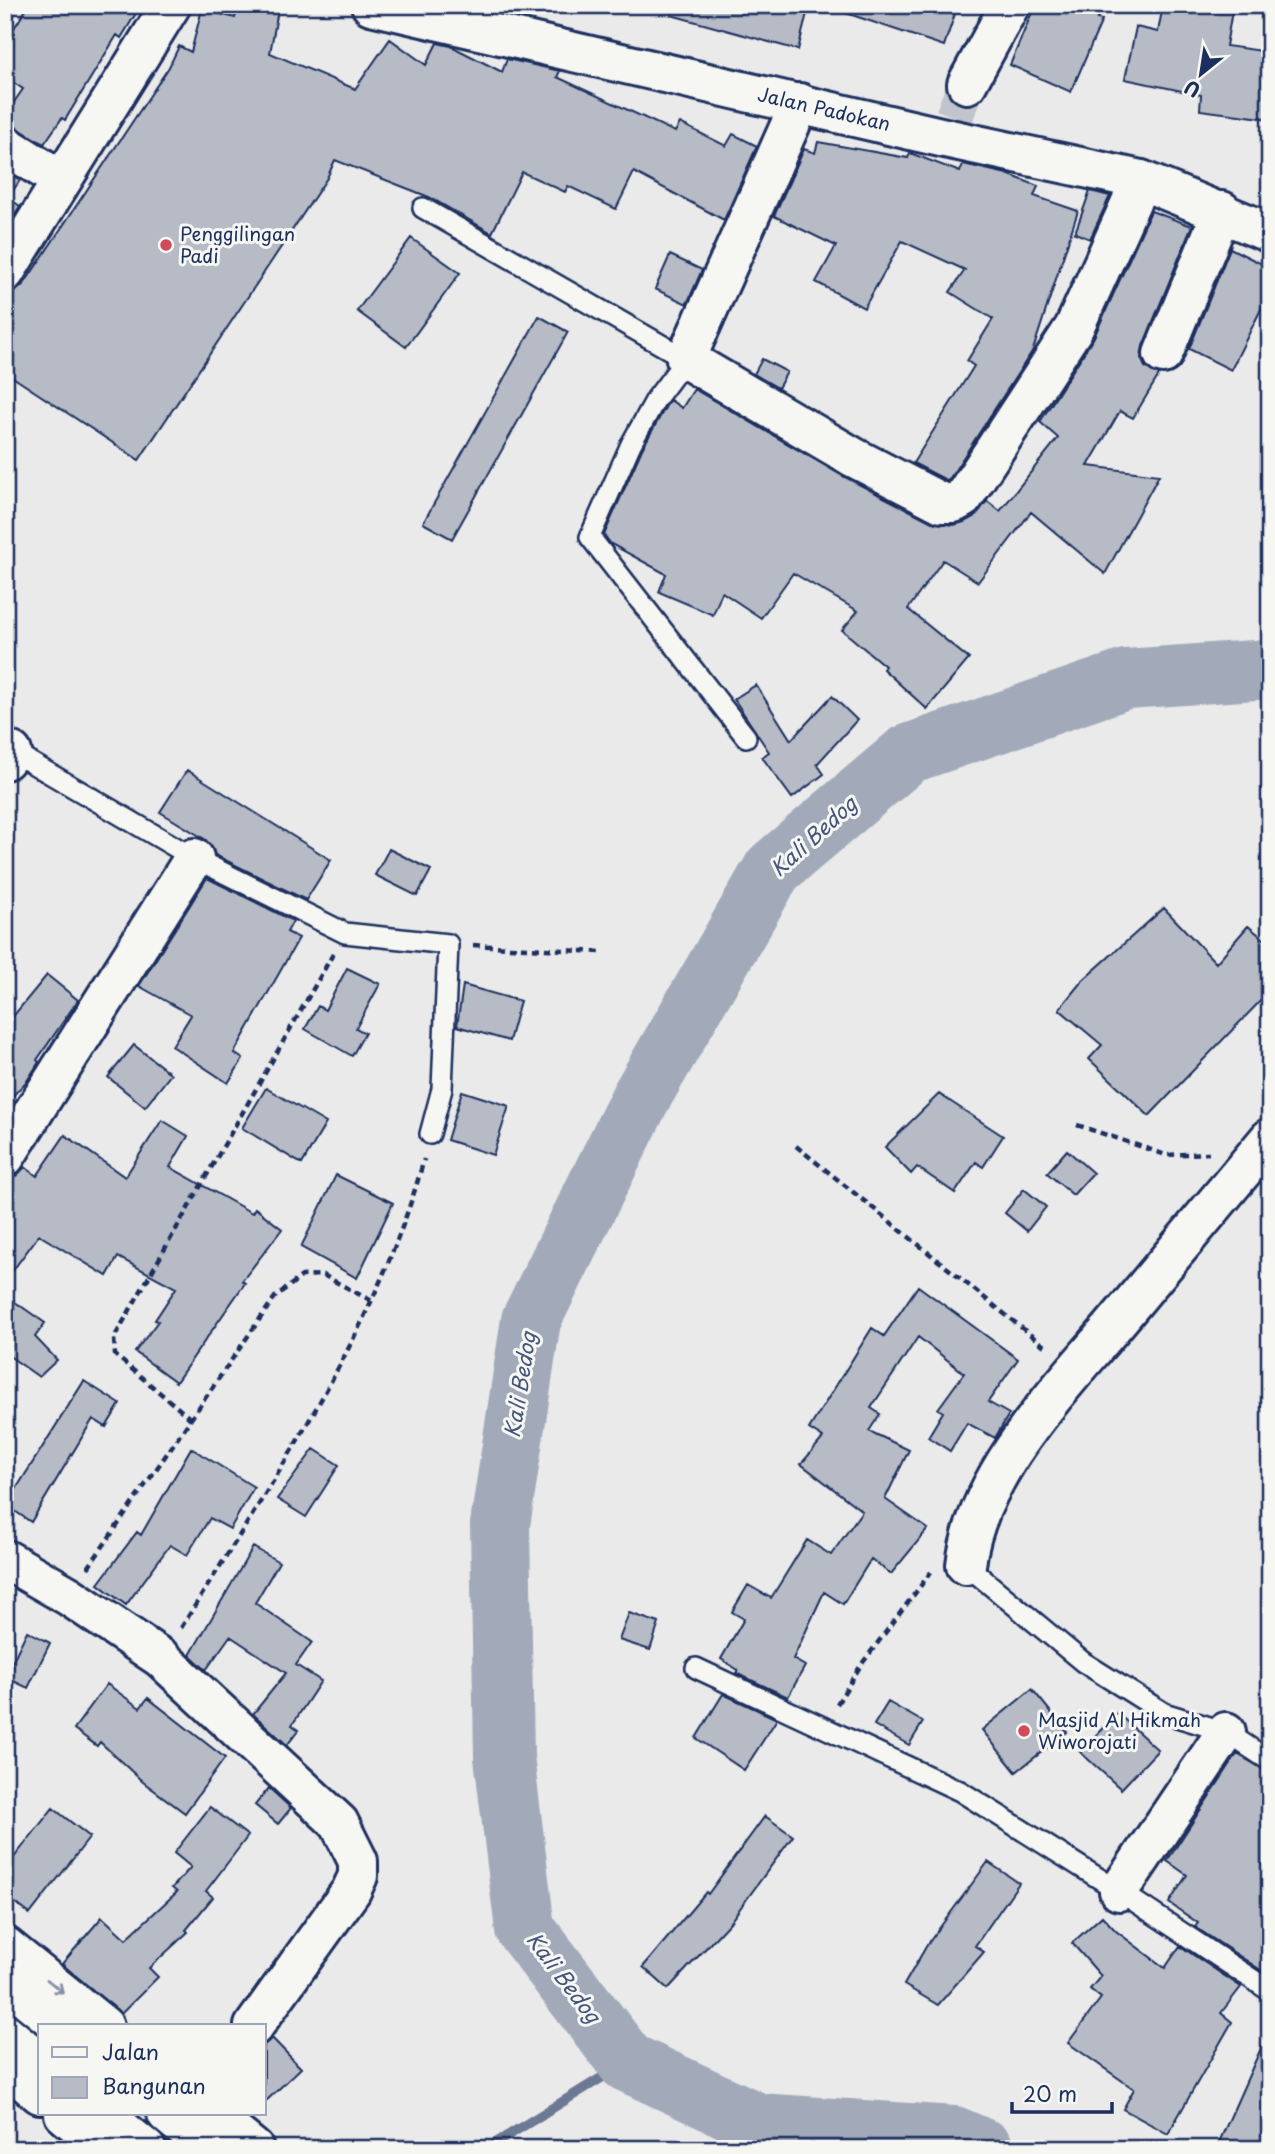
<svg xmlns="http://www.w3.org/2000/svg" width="1275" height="2154" font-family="'Playpen Sans',sans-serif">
<rect width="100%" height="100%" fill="#e9eae9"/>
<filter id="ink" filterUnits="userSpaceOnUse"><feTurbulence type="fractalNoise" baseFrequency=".0143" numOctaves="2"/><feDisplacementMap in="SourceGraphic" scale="14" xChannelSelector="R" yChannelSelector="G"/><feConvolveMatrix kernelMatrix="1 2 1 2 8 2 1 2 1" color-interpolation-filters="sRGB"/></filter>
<g filter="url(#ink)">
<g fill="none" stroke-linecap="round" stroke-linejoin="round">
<!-- stream -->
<path stroke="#6c7995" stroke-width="10" d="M486,2149L627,2062"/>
<!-- river -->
<path stroke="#a2aaba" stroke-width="60" d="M984,2149L954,2136L758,2123L627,2062L525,1929L504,1757L500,1525L531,1320L640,1099L773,869L908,754L1126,679L1270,669"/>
</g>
<!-- building -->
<path fill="#b6bbc6" stroke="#1b2f5e" stroke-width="2" d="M29,5H141L121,38L117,35L65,120L62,118L44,144L5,123V115L23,89L5,77V42Z
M238,5H279L270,53L355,89L390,39L426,65L437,43L451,46L502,72L507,59L560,71L557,77L675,132L680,123L726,146L733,134L757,146L724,220L634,172L616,209L568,186L565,192L522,172L492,233L429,197L335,160L327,178L139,460L5,372V294L16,291L24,284L169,67L179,46L191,52L202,9L235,18Z
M673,5H809L798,50L671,15Z
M837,5H958L944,46L837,10Z
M1035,5H1106L1097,19L1102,20L1071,92L1010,65Z
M1163,5H1233L1226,46L1270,52V119L1200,110L1201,95L1125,79L1136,27L1158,32Z
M818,142L908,158L910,153L960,172L963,164L1007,174L1038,186L1034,196L1078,211L1033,350L948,481L913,463L974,366L967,361L993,319L950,292L965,270L902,241L864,308L816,282L836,246L774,216L804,149L815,153Z
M5,171L20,180L8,198L20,206L5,230Z
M1090,191L1110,196L1090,239L1075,233Z
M1151,211L1192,226L1143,346L1141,358L1145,367L1159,375L1133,418L1120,411L1088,466L1159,475L1105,574L1031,512L978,582L943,560L908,609L969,659L927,709L883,669L885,666L842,630L858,611L793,573L761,618L722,592L713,615L659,592L666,574L611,544L604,535L642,449L666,406L670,400L682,408L694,389L843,476L932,522L954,525L964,522L974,517L987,501L1000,511L1058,438L1040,422L1094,337Z
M411,238L460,273L406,347L357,311Z
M1230,248L1270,268V291L1231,370L1189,349Z
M670,255L702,270L687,304L655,289Z
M539,316L568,332L452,539L423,523Z
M762,359L787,372L778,388L754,374Z
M756,685L791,740L832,696L857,720L817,764L824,774L792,798L762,757L769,752L734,699Z
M187,770L331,860L306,900L215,855L206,840L160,812Z
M389,849L431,870L417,896L375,875Z
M207,878L293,921L287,932L299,938L234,1053L243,1059L228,1083L172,1046L191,1015L139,986Z
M1164,908L1216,963L1248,926L1270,944V991L1149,1116L1089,1059L1102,1045L1059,1009L1082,981Z
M347,968L380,984L356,1028L365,1033L352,1056L305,1029L318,1006L325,1010Z
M47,975L78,1000L37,1060L39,1062L27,1081L5,1104V1026Z
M463,985L520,1001L509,1041L457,1026Z
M134,1045L171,1074L145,1107L108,1077Z
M266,1088L326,1123L302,1164L242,1128Z
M462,1091L509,1106L493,1155L447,1140Z
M939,1094L1003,1136L983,1167L976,1162L955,1193L917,1167L911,1174L885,1147Z
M162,1120L188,1136L170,1167L252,1213L255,1208L282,1229L242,1281L245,1283L176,1382L135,1352L158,1321L155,1320L176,1288L118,1257L107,1276L39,1235L5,1281V1179L16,1176L25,1167L37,1176L65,1135L125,1177Z
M1067,1150L1093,1173L1073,1195L1047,1173Z
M336,1175L393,1203L357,1278L301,1247Z
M1024,1189L1046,1207L1027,1231L1005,1213Z
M918,1286L1018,1359L988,1402L1009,1414L995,1438L967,1423L950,1451L928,1437L943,1412L938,1409L964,1373L918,1337L871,1408L880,1414L869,1431L909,1450L885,1499L928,1529L891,1574L871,1559L843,1604L824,1592L793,1659L805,1666L788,1697L736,1673L738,1670L721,1659L744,1619L732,1612L748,1585L771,1598L807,1540L831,1555L862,1511L801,1464L823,1438L809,1429L872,1328L884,1336Z
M5,1295L45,1323L35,1337L57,1360L39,1377L5,1353Z
M84,1381L120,1404L106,1427L93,1419L31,1522L6,1505Z
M191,1448L254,1487L230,1529L210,1518L187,1555L170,1545L126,1605L98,1584L137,1532L141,1535Z
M314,1449L339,1465L306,1517L277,1499Z
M253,1547L279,1562L255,1603L312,1642L296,1665L321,1681L292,1725L299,1730L287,1745L253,1714L286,1673L230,1636L206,1670L190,1655Z
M629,1613L659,1623L650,1650L619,1640Z
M27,1631L50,1643L28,1688L5,1677Z
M107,1684L140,1708L148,1698L225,1758L185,1813L143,1782L100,1742L97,1746L74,1729Z
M1032,1689L1067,1732L1016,1772L982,1730Z
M723,1694L777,1719L744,1770L696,1738Z
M888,1702L923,1722L909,1745L874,1725Z
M1117,1713L1158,1750L1121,1789L1080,1752Z
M1237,1754L1270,1773V1976L1195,1927L1198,1923L1169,1903L1187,1875L1167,1861Z
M269,1788L291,1808L278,1824L255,1805Z
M210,1807L248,1836L206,1891L213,1897L186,1930L188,1932L149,1968L158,1977L121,2014L62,1964L102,1917L126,1939L177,1892L172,1888L191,1867L174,1853Z
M53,1808L90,1837L30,1914L5,1895V1869Z
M765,1816L793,1836L730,1922L668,1989L643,1967L706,1892L708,1894Z
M988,1862L1019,1883L975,1946L984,1952L938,2005L904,1985L927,1945Z
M1102,1916L1116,1931L1165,1968L1180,1946L1241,1987L1221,2013L1232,2022L1168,2134L1123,2109L1134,2089L1068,2043L1101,1998L1090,1989L1101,1976L1072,1943Z
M1270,2028V2149H1216Z
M272,2038L301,2068L264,2103V2045Z"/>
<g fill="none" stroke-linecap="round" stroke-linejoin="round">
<!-- street-tunnel -->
<path stroke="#c0c5cd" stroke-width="38" stroke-dasharray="38 19" stroke-linecap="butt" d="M954,117L967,84"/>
<defs>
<path id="lane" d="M423,208L686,359L656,399L631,444L590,537L746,737
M6,748L194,858L345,933L448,944L442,1089L430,1134
M966,1565L1083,1662L1164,1713L1226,1732L1270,1761
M696,1668L960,1791L1119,1891L1270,1991"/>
<path id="street" d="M967,84L1010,5
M800,103L686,359L853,457L942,503H954L963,498L1074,328L1141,180
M5,145L61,180
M5,272L171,5
M1163,354L1222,211
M5,760L12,752
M5,1157L194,858
M5,1559L69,1596L161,1658L339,1823L358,1861V1876L351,1891L254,2026
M966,1565C976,1473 1066,1383 1124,1313C1172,1255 1221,1197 1270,1138
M1119,1891L1226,1732"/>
<path id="secondary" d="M371,5L945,138L1141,180L1270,233
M5,2065L40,2094
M64,2114L106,2149"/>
<path id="highway" d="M5,1946L104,2026
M5,1981L61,2026
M5,2033L40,2062
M103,2114L146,2149
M167,2114L209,2149
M211,2114L254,2149"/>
</defs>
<!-- lane casing -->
<use href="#lane" stroke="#1b2f5e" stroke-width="24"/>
<!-- street casing -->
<use href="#street" stroke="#1b2f5e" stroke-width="44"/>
<!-- secondary casing -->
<use href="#secondary" stroke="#1b2f5e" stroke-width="44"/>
<!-- highway casing -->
<use href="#highway" stroke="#1b2f5e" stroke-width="44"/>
<!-- path -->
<path stroke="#1b2f5e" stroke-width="4.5" stroke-dasharray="7 5" stroke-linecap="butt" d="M473,945L600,952
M1077,1125L1166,1155L1209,1153
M796,1146L1048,1349
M191,1419L115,1355L114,1338L333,954
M88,1568L275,1297L302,1276L323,1275L372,1301
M181,1628C274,1479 377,1330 424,1159
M837,1704L861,1665L931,1572"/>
<!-- lane -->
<use href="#lane" stroke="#f6f6f2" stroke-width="19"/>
<!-- street -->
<use href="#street" stroke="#f6f6f2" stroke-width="38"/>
<!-- secondary -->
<use href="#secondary" stroke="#f6f6f2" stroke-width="38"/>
<!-- highway -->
<use href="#highway" stroke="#f6f6f2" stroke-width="38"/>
</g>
<!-- one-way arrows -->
<defs><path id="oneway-shaft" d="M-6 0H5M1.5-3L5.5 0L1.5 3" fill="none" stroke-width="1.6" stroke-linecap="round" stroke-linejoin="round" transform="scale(1.75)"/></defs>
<use stroke="#8892a8" href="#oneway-shaft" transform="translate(55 1986) rotate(39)"/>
</g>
<!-- markers -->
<g fill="#d1495b" stroke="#f6f6f2" stroke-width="2.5">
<circle cx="166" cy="245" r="7"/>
<circle cx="1024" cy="1731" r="7"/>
</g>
<g text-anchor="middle" stroke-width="6" stroke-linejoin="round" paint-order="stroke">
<!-- street labels -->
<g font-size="19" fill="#1b2f5e" stroke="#f6f6f2">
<text transform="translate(824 109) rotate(13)" y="7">Jalan Padokan</text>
</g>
<!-- poi labels -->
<g font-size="19" fill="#1b2f5e" stroke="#f6f6f2" text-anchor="start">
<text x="180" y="241">Penggilingan<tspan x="180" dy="22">Padi</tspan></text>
<text x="1038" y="1727">Masjid Al Hikmah<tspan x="1038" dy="22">Wiworojati</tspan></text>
</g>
<!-- water labels -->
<g font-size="21" font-style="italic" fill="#44547a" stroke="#f6f6f2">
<text transform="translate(814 837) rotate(-42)" y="7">Kali Bedog</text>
<text transform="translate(521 1385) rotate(-81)" y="7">Kali Bedog</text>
<text transform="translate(563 1978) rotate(53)" y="7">Kali Bedog</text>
</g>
</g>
<!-- margin -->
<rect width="1275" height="2154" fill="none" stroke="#f6f6f2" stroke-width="28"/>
<rect x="14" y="14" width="1247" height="2126" fill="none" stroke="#1b2f5e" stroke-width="2.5" filter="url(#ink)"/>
<!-- legend -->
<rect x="38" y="2024" width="228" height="91" fill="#f6f6f2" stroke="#9ea6b7" stroke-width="2"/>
<rect x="52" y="2047" width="35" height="10" fill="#f6f6f2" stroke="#9ea6b7" stroke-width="2"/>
<text x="102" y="2060" font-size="21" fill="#1b2f5e">Jalan</text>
<rect x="52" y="2077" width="35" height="21" fill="#b6bbc6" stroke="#9ea6b7" stroke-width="2"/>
<text x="102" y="2094" font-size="21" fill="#1b2f5e">Bangunan</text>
<!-- north arrow -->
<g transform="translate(1201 74) rotate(210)" stroke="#f6f6f2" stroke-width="5" paint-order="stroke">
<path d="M0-5L12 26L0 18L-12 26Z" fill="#1b2f5e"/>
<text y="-10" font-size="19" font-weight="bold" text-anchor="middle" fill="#1b2f5e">U</text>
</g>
<!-- scale -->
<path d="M1012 2102v10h100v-10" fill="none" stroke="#1b2f5e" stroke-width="3.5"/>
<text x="1023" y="2102" font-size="21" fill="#1b2f5e" stroke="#f6f6f2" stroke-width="5" paint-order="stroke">20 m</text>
</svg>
